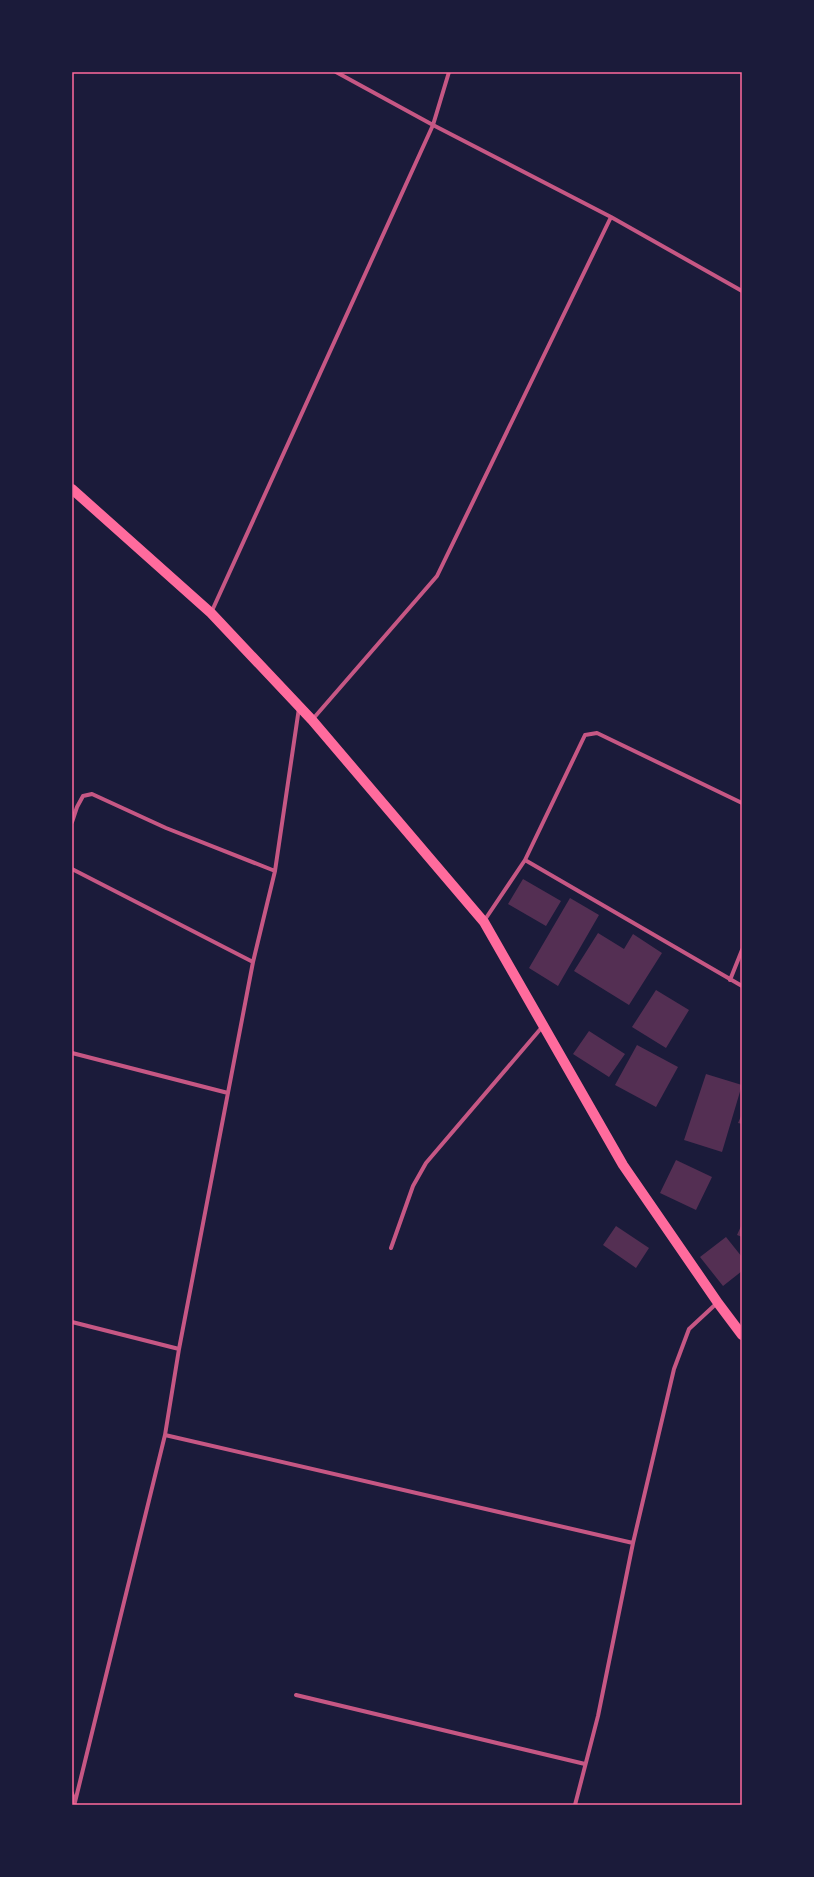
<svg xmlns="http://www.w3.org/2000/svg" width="814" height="1877" font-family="'Public Sans',sans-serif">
<rect width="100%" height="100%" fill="#1b1b3a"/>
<!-- building -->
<path fill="#542f53" d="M523,879L561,901L546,926L508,904Z
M570,898L599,915L558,986L529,968Z
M598,933L624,949L633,934L662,953L629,1005L574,971Z
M656,990L689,1010L666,1048L632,1027Z
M589,1031L625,1054L609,1077L573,1054Z
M637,1045L678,1067L656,1107L615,1085Z
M706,1074L742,1085L722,1152L684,1140Z
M742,1114V1124L738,1123Z
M676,1160L712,1177L696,1210L660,1193Z
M742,1224V1237L737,1235Z
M616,1226L649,1248L636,1268L603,1245Z
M726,1237L742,1257V1271L723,1286L700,1257Z"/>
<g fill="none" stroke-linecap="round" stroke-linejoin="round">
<!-- minor -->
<path stroke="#c65784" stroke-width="4" d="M336,72L433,125L611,217L742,291
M211,613L433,125L449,72
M312,720L437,576L611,217
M72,822L77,807L83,796L92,794L166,828L275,871
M525,860L742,986
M72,869L253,962
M484,921L525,860L585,735L597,733L742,803
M730,980L742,950
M72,1053L228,1093
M391,1248L413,1186L426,1163L543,1026
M72,1322L179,1349
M165,1435L633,1543
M296,1695L585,1764
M72,1793L75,1805
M75,1802L165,1435L179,1349L253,962L275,871L299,708
M575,1805L598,1716L633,1543L674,1369L689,1329L717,1303"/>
<!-- primary -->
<path stroke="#ff6b9d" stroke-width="10" d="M72,489L211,613L312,720L484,922L623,1165L718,1303L742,1335"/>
</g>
<!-- border -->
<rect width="814" height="1877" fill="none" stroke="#1b1b3a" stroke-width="146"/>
<rect x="73" y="73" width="668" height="1731" fill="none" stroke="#ff6b9d" stroke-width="1.5"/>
</svg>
